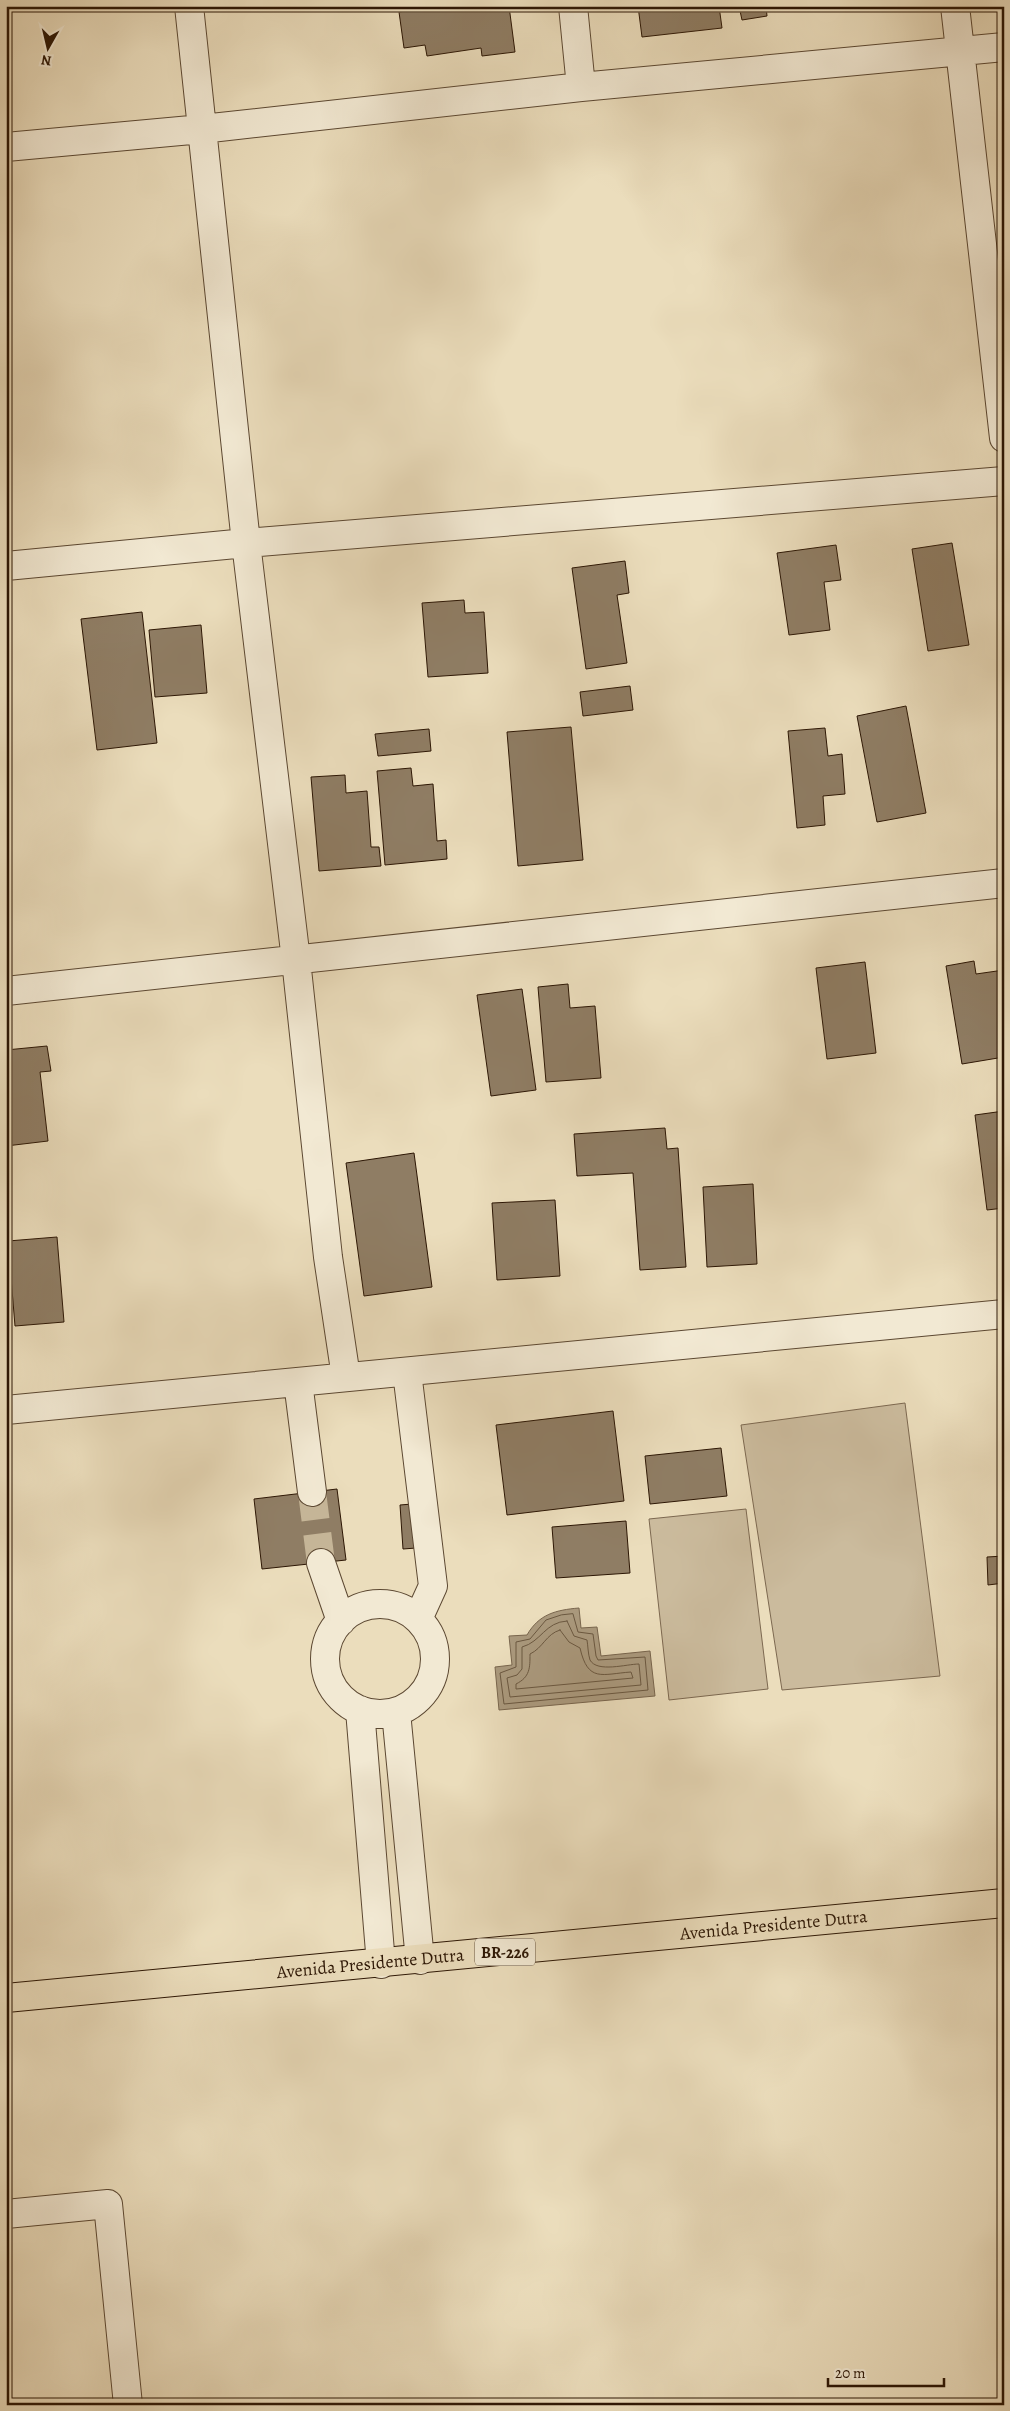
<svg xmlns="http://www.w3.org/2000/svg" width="1010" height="2411" font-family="Alegreya,serif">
<rect width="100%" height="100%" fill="#ebddbc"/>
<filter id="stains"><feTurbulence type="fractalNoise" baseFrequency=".004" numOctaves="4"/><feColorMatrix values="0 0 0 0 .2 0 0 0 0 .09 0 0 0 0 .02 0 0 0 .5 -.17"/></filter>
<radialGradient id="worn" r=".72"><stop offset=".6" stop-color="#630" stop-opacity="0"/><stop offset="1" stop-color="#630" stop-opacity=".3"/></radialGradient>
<!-- green -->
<path fill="#cbbb9d" stroke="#7c6850" d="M905,1403L940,1676L782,1690L741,1425Z
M746,1509L768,1689L669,1700L649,1519Z"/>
<!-- water -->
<path fill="#aa997d" stroke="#78654d" d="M579,1608L581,1628L597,1627L601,1656L650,1651L655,1696L499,1710L495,1667L512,1665L509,1636L527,1635C539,1614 556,1610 579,1608Z"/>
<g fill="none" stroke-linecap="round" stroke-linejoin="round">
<!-- shore -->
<path stroke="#6b5840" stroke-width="1" d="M573,1614L578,1632L593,1634L596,1656L598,1660L645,1657L648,1690L504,1704L500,1673L516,1667V1642L530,1639L546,1620L561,1615Z
M567,1621L574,1636L587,1640C588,1646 588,1654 590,1660C597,1673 627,1664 639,1664L641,1685L510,1697L507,1678L517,1675L522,1669V1647C541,1642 545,1622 567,1621Z
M560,1630L569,1642L580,1648C588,1683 602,1674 631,1672L633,1678L516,1689V1684C530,1677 530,1668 530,1654C543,1648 546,1634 560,1630Z"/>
</g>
<!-- building -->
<path fill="#8f7d64" stroke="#2c1604" d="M442,6H509L515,52L482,56L481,48L427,56L425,45L404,48L399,12Z
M638,6H719L722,28L642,37Z
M739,6H766L767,16L742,20Z
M952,543L969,645L928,651L912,549Z
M836,545L841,580L824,582L830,630L789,635L777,553Z
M625,561L629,593L617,595L627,663L586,669L572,568Z
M464,600L465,613L484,612L488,673L428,677L422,603Z
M142,612L157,743L97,750L81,619Z
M201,625L207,693L155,697L149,630Z
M630,686L633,710L583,716L580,692Z
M906,706L926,813L877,822L857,716Z
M571,727L583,860L518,866L507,732Z
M825,728L828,756L842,754L845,794L823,796L825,825L797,828L788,731Z
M429,729L431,751L378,756L375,734Z
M411,768L413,786L433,784L437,841L446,840L447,859L385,865L377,771Z
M345,775L346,793L367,791L371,847H379L381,866L319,871L311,777Z
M974,961L976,974L1004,970V1057L962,1064L946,966Z
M865,962L876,1053L827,1059L816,968Z
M568,984L570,1008L595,1006L601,1078L546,1082L538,987Z
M522,989L536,1090L491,1096L477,995Z
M47,1046L51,1071L40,1072L48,1141L6,1146V1050Z
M1004,1111V1208L987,1210L975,1115Z
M665,1128L667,1149L678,1148L686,1267L640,1270L633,1173L577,1176L574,1134Z
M414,1153L432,1287L364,1296L346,1163Z
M753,1184L757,1264L707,1267L703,1187Z
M555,1200L560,1276L497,1280L492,1203Z
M57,1237L64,1322L15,1326L8,1241Z
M613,1411L624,1501L507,1515L496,1425Z
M721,1448L727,1496L650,1504L645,1456Z
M337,1489L346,1560L262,1569L254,1499Z
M412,1504L416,1548L403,1549L400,1505Z
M626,1521L630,1573L556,1578L552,1527Z
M1004,1556V1583L988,1585L987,1557Z"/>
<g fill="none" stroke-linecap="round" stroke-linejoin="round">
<!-- minor-tunnel -->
<path stroke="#c5b597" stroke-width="28" stroke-dasharray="28 14" stroke-linecap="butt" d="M312,1492L321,1563"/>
<defs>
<path id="minor" d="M189,6L246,543L296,960L328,1257L346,1377
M573,6L581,87
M955,6L1004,438
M6,147L202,129L581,87L1004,47
M6,566L246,543L1004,481
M6,991L1004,883
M407,1372L433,1586L418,1619
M298,1382L312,1492
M6,1410L1004,1314
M321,1563L341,1621
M325 1659a55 55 0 1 1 110 0a55 55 0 1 1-110 0Z
M360,1710L381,1964
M396,1712L420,1960
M6,2214L108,2204L128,2405"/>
<g id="trunk">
<path id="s1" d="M6,1998L1004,1903"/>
</g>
</defs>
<!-- minor casing -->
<use href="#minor" stroke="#5c4832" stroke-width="30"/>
<!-- trunk casing -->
<use href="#trunk" stroke="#2c1604" stroke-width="30"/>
<!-- minor -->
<use href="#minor" stroke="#f2e9d3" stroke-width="28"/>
<!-- trunk -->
<use href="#trunk" stroke="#ebddbc" stroke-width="28"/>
</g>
<g text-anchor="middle" stroke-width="4" stroke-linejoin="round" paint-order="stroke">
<!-- shield labels -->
<rect fill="#f2e9d3" stroke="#675542" stroke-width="1" x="475" y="1938.5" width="60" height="27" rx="4"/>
<g font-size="16" font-weight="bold" fill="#2c1604">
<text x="505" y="1958">BR-226</text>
</g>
<!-- street labels -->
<g font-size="18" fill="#2c1604" stroke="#f2e9d3">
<text dy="6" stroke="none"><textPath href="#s1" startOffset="771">Avenida Presidente Dutra</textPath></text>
<text dy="6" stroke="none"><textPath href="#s1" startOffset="366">Avenida Presidente Dutra</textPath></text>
</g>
</g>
<!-- margin -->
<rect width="1010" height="2411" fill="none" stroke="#ebddbc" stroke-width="25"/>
<rect x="8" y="8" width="995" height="2396" fill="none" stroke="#2c1604" stroke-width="2.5"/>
<rect x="12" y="12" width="985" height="2386" fill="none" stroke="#2c1604"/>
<!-- north arrow -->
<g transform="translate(48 48) rotate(188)" stroke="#f2e9d3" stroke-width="4" paint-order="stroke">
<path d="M0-4L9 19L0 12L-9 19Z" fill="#2c1604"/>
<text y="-8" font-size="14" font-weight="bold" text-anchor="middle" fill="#2c1604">N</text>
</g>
<!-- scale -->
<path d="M828 2378v8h116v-8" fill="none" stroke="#2c1604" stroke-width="2.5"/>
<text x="835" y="2378" font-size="15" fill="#2c1604" stroke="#f2e9d3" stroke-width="4" paint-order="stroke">20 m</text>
<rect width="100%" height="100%" filter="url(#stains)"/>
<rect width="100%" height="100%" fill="url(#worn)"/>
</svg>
